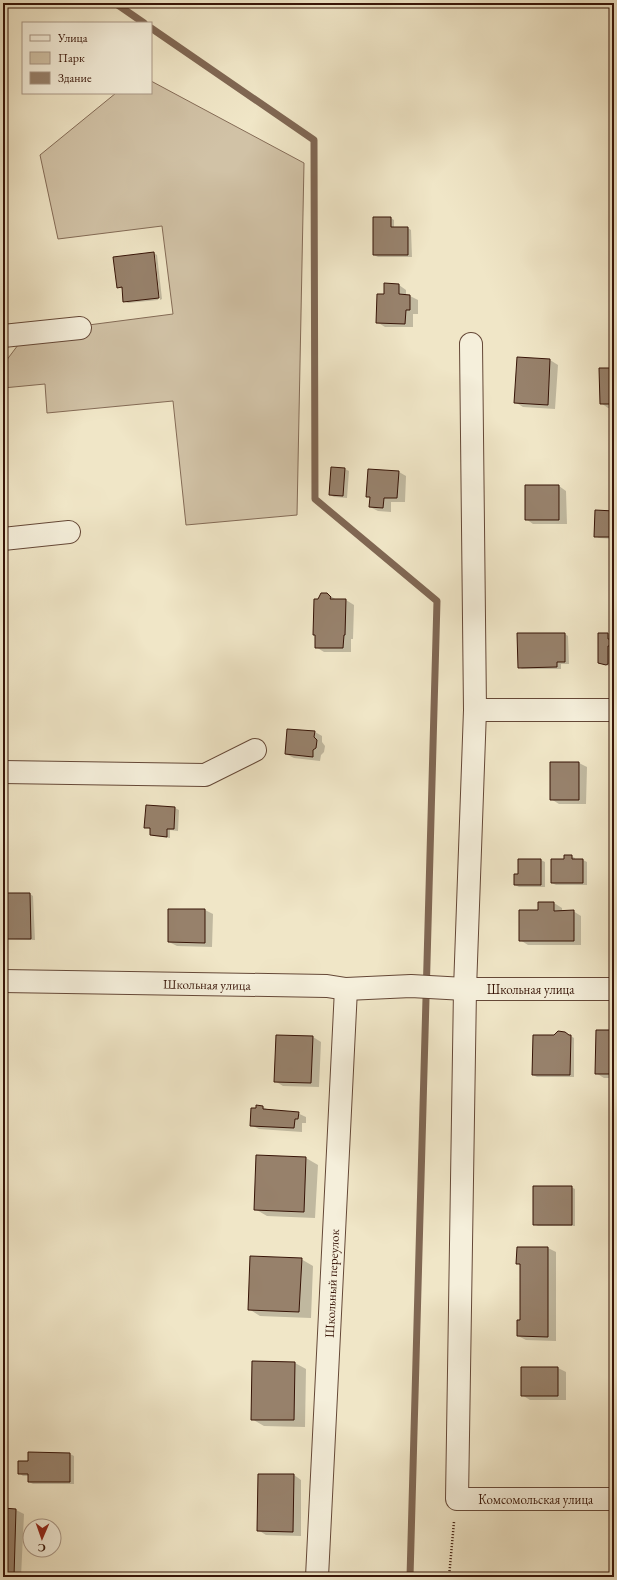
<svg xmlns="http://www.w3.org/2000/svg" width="617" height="1580" font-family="'EB Garamond',serif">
<rect width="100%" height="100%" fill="#f0e6c7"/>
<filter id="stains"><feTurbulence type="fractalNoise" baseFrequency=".005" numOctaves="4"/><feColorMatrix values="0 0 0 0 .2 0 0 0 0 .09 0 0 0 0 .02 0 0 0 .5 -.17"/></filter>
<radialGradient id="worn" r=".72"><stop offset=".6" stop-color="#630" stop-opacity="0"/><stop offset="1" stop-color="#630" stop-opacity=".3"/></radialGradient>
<!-- green -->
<path fill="#d1c2a6" stroke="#846b56" d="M151,81L304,163L297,515L186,525L173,401L47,413L45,384L3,388V365L27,333L173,314L162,226L58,239L40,155L116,93H151Z"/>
<!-- shadow -->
<path fill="#0003" d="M391,218L394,220V228H408L411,230L412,257H378L374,255Z
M153,253L157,255L162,299L160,300L155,254H153L158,300L128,303L124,301L123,289L118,287Z
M399,285L406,290V296H410L418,300V314H413V327H385L377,322Z
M518,358L550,360L558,365L555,409L523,407L515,402Z
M614,369V408H608L601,403Z
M332,468L345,469L349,471L347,498L334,497L330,495Z
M399,472L406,476L405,502H391V512L378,511L370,507L371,498L367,496Z
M559,486L566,491L567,524H533L526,519Z
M614,512V539L599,538L595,536Z
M327,594L337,600H346L354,605L353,639H351V652H324L316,647L319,600Z
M565,634L568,636L569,664H561V669H522L519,667Z
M599,634H608L612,636V640L614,641V647H612L610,666L599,663Z
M315,732L322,736V742L325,746L324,752L321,755L320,761L294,758L286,754Z
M579,763L587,767L586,804H559L551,799Z
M147,806L175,808L179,810L178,831L170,830V838L154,836L151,834V829L145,827Z
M571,856L575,858V860H583L587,862V885H556L552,883L565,860Z
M541,860L545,862V887H519L515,885L519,875Z
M3,894H30L33,896L35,940L3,939Z
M554,903L562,908V912L573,911L581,916V945H528L520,940L539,911Z
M205,910L213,914L212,947L177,946L169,942Z
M614,1031V1078H604L596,1073Z
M277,1036L313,1037L321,1042L319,1087L283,1086L275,1081Z
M555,1036H571L574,1038V1077H537L533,1075Z
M257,1106L263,1107L269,1110L295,1112L306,1117V1123H302V1132L259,1129L251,1125Z
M257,1156L306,1158L318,1165L315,1218L267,1216L255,1209Z
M571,1187L575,1189V1226H538L534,1224Z
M548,1248L556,1252V1341L526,1340L518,1336L521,1321V1265L518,1263Z
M301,1259L313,1266L311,1318L260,1316L249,1309Z
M295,1363L306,1369L305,1427L264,1426L252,1419Z
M522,1368H558L566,1372V1400H530L522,1395Z
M29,1453L70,1454L74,1456V1484H33L29,1482V1476H23L19,1473L29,1462Z
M294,1475L301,1480V1536L266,1535L258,1530Z
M3,1509L16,1510L24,1514L21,1577H3Z"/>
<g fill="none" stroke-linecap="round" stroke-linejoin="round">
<!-- stream -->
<path stroke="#806753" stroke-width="7" d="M115,3L144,23
M151,28L314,140L315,499L437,601L410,1577"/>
</g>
<!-- building -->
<path fill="#97816b" stroke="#371407" d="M373,217H391V227H408V255H373Z
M154,252L159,298L123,302L122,287L117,288L113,257Z
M384,283L399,284V294L410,295V310H406L405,324L376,323L377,294H384Z
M517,357L550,359L548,405L514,403Z
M599,368H614V404H600Z
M331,467L345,468L343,496L329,495Z
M368,469L399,471L397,498H384L383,508L369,507L370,497H366Z
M525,485H559V520H525Z
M614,507V537H594L595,510L614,511Z
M321,593H327L331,597L330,599H346L345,635H344L343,648H315V635H313L314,599H318Z
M517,633H565V662H557V667L518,668Z
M598,633H608V639H612V646H608V664L606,665L598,663Z
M287,729L315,731L314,737L317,740L316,748L313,750V757L285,754Z
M550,762H579V800H550Z
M146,805L175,807L174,829H167V837L150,835V828H144Z
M564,855H572V859H583V883H551V859H564Z
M518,859H541V885H514V874H518Z
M3,893H30L31,939H3Z
M538,902H554V911L574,910V941H519V910H538Z
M168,909H205V943L168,942Z
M596,1030H614V1074H595Z
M558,1031L565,1032L569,1035H571L570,1075H532L533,1035H554Z
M276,1035L313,1036L311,1083L274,1082Z
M256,1105L263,1106V1109L299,1112L298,1119H295L294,1128L250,1126L251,1108H256Z
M256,1155L306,1157L304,1212L254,1210Z
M533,1186H572V1225H533Z
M517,1247H548V1337L517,1336V1320H520V1264H516Z
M250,1256L302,1258L299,1312L248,1310Z
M252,1361L295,1362L294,1420H251Z
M521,1367H558V1396H521Z
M28,1452L70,1453V1482H28V1474H18V1461H28Z
M258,1474H294L293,1532L257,1531Z
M3,1508L16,1509L14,1577H3Z
M247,1573L284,1574V1577H247Z"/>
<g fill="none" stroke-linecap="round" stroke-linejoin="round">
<defs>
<g id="minor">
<path d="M3,336L80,328"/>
<path id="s1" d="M471,344L475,710L465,989L457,1499H614"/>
<path d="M3,539L69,532"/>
<path d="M475,710H614"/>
<path d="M3,772L205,775L255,750"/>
<path id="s2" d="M3,981L327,986L346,989L411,986L465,989H614"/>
<path id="s3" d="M317,1577L346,989"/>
</g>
</defs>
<!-- minor casing -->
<use href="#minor" stroke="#654837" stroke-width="24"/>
<!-- path -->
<path stroke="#371407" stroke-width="2.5" stroke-dasharray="1 2" stroke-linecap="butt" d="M449,1577L454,1522"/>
<!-- minor -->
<use href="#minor" stroke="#f5efdb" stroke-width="22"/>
</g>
<g text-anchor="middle" stroke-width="3.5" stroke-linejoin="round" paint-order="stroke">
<!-- street labels -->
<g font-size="13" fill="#371407" stroke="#f5efdb">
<text dy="5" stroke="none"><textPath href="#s2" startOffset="204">Школьная улица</textPath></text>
<text dy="5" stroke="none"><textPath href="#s2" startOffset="528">Школьная улица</textPath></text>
<text dy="5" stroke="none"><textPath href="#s3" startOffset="294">Школьный переулок</textPath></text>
<text dy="5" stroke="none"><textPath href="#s1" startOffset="1234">Комсомольская улица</textPath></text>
</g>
</g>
<!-- margin -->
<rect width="617" height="1580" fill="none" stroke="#f0e6c7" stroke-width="16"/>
<rect x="4" y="4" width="609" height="1572" fill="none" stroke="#371407" stroke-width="2"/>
<rect x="8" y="8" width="601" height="1564" fill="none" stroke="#371407"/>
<!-- legend -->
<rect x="22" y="22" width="130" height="72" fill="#f5efdb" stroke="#a99786"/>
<rect x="30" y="35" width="20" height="6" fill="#f5efdb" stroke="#a99786"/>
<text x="58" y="42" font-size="12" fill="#371407">Улица</text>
<rect x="30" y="52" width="20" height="12" fill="#d1c2a6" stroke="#a99786"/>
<text x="58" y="62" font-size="12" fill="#371407">Парк</text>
<rect x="30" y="72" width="20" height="12" fill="#97816b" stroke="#a99786"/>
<text x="58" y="82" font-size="12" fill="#371407">Здание</text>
<!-- north arrow -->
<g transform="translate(42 1538) rotate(182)"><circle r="19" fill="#f5efdb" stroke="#a99786"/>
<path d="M0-3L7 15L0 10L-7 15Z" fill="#8f2418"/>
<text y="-6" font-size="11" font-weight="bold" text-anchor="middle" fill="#371407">С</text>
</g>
<rect width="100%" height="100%" filter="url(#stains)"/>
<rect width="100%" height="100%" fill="url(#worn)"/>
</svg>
